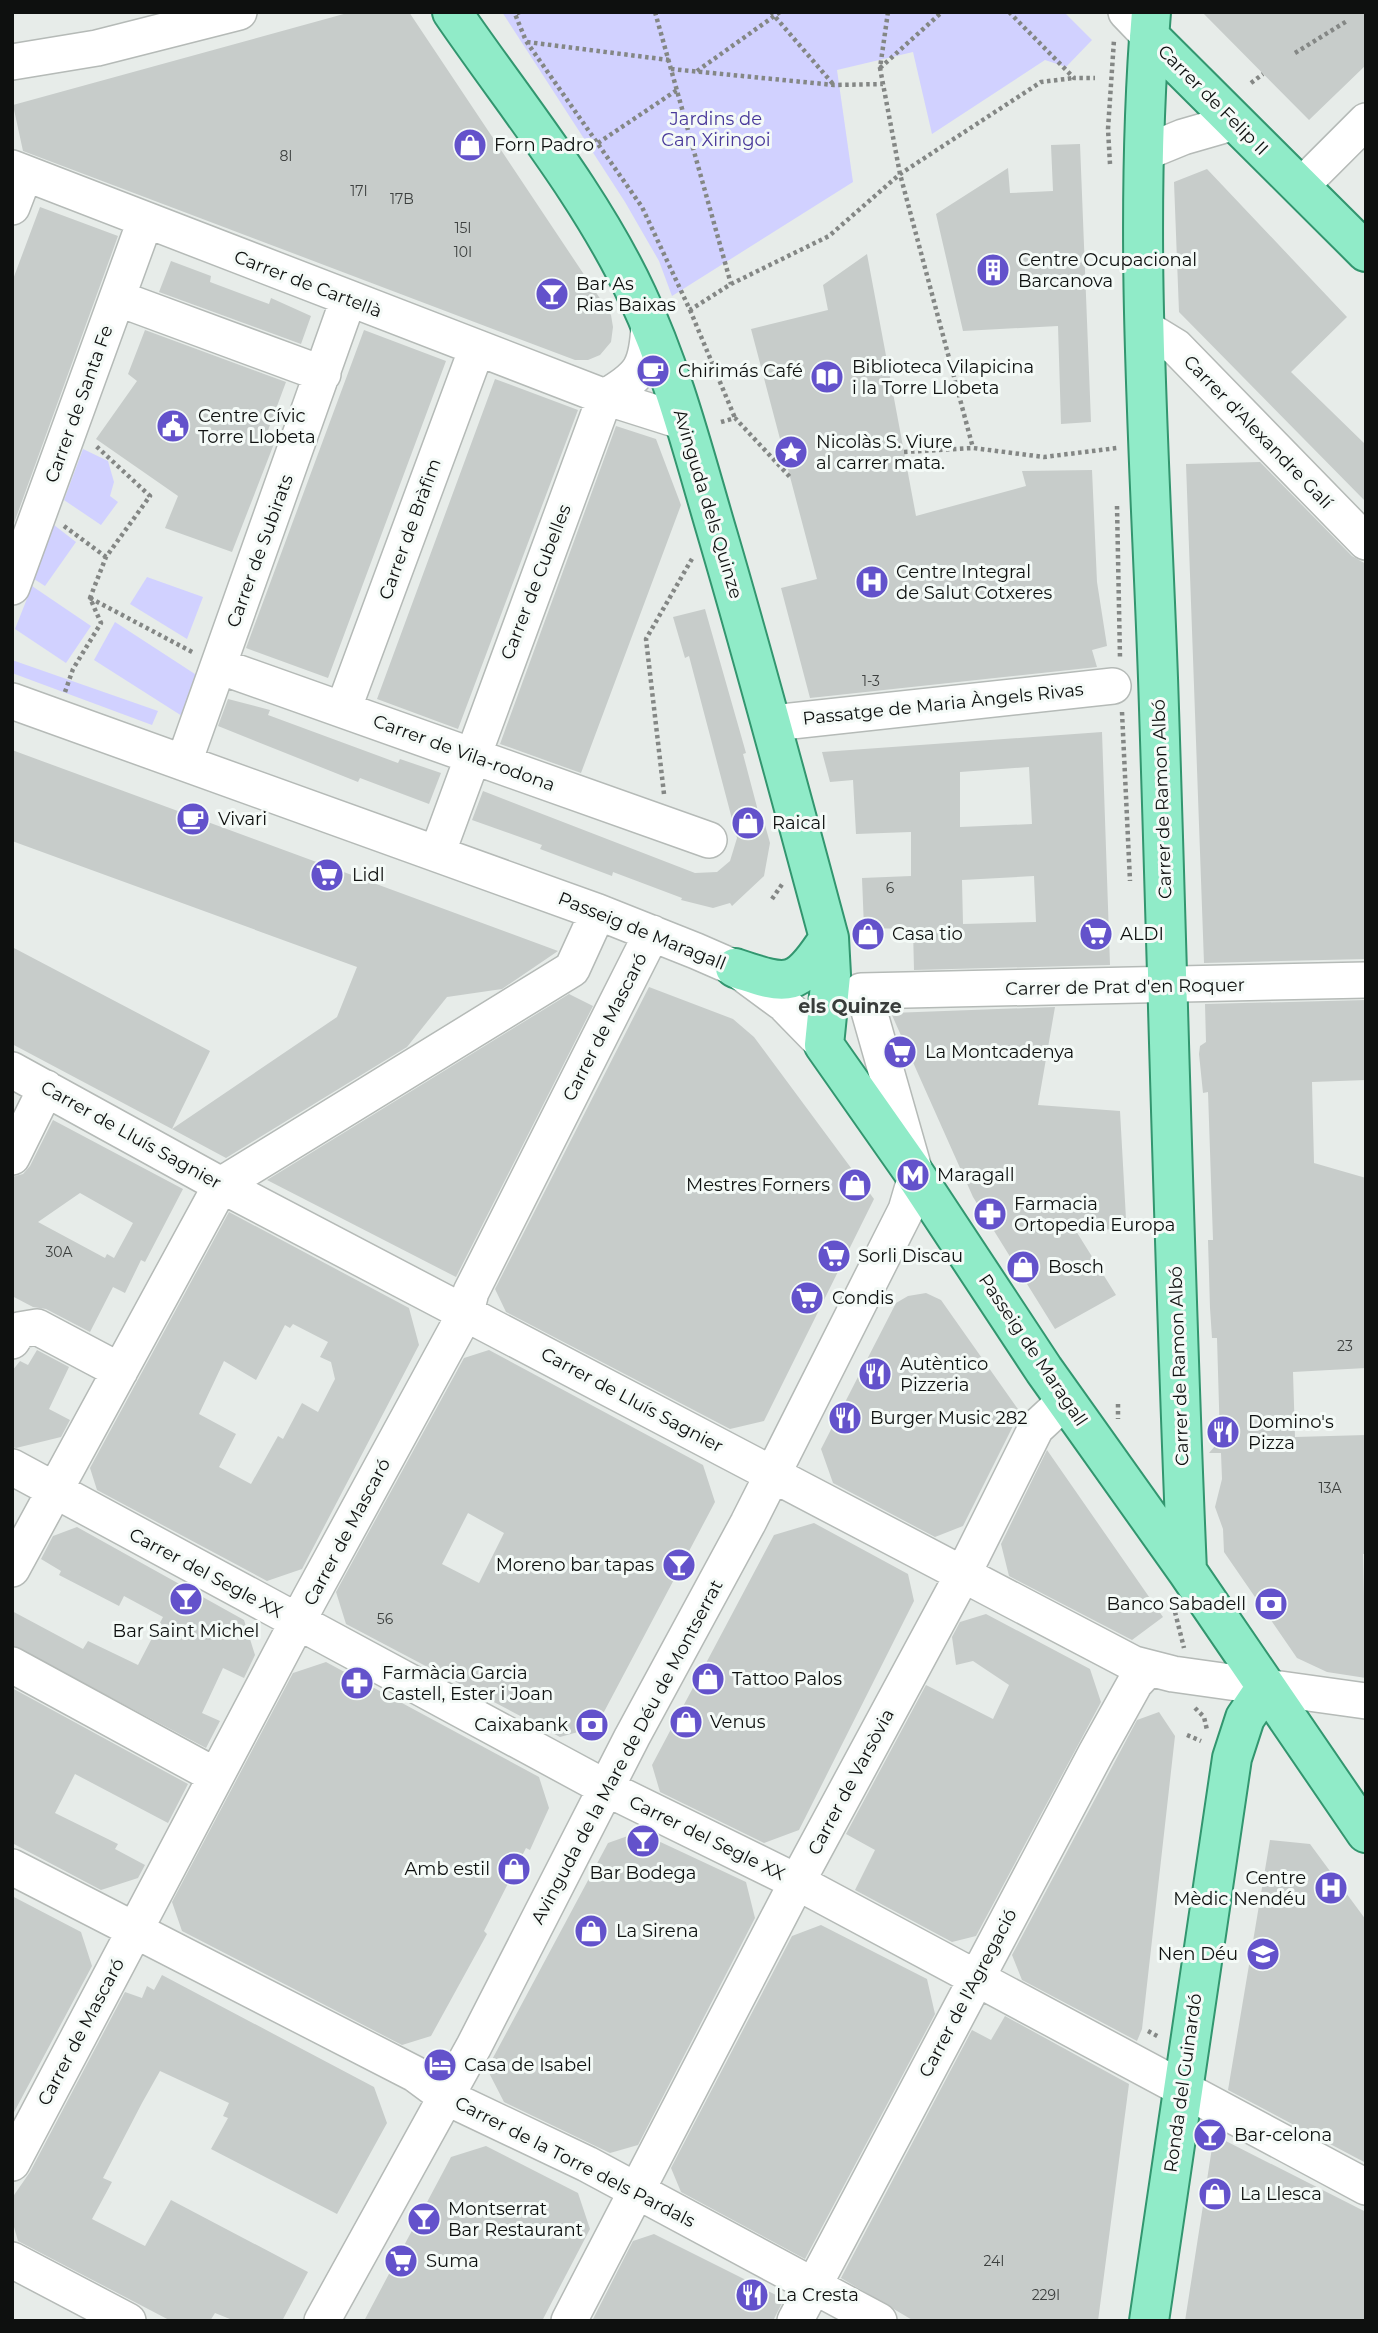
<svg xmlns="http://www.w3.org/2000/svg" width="1378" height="2333" font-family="Montserrat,sans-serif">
<rect width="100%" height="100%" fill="#e7ece9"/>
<!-- green -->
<path fill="#d1d1ff" d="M502,12H1064L1092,40L1066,67L1045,60L932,134L913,52L837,70L853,182L672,296L659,261L625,202Z
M83,449L108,461L114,482L110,496L118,502L101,525L64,500Z
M54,525L76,542L45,586L34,579Z
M147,577L203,597L187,639L130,604Z
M32,586L91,626L66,663L15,629Z
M115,622L198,676L182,716L94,660Z
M12,660L158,711L152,725L12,673Z"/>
<!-- building -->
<path fill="#c7ccca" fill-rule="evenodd" d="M351,12H409L611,315L613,327L611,342L600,355L588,360H575L23,151L13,105Z
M1202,12H1366V65L1309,120Z
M1080,144L1091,422L1061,424L1058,326L963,331L936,214L1008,168L1010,193L1053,191L1051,145Z
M1207,169L1347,317L1291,372L1366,445V502L1179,312L1174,182Z
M40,207L118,236L13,526L12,282Z
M867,254L916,516L1026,486L1022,471L1092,470L1097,582L1107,646L1092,650L1097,667L810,698L781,588L817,579L751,329L828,310L823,285Z
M171,261L211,276L210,282L269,304L271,298L311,316L301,344L159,292Z
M145,330L286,382L267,433L277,436L232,552L165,528L178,496L96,439L137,381L128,374Z
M364,330L446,361L328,678L246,648Z
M495,379L578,410L458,729L377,699Z
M616,426L656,439L681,505L581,773L500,744Z
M1260,462L1352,556L1366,564V959L1204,963L1186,464Z
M705,609L746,753L743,754L762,826L765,825L770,843L764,876L732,906L730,903L713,908L681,900L682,898L613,872L612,876L540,849L542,845L472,820L483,791L695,873L717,872L730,861L737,838L689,656L685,658L673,617Z
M228,699L270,710L268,715L398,763L400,759L441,773L429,804L360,778L358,782L218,726Z
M1102,732L1110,965L914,970L913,929L864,928L862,878L911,876V832L856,834L853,780L830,782L822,752ZM1029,767L1032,824L960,827V772ZM1034,876L1036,922L963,924L962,880Z
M12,750L558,951L502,989L447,997L407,1047L226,1158L172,1129L337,1017L357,967L12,841Z
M12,947L210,1051L172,1129L12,1044Z
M649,987L733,1019L754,1037L874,1199L764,1421L730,1429L506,1312L495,1289Z
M569,994L593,1006L456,1277L267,1180Z
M1366,1000V1080L1312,1082L1314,1163L1366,1178V1368L1293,1372L1295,1437L1366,1435V1554H1363L1366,1678L1327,1672L1297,1658L1224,1552L1223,1529L1215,1507L1222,1479L1221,1453H1209L1220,1440L1217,1338H1212L1210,1308L1208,1240H1213L1208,1092L1203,1093L1199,1054L1200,1046L1206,1042L1205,1004Z
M1055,1007L1038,1105L1120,1111L1126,1219L1117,1229L1076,1231L1116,1295L1055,1329L973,1197L891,1013Z
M53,1120L183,1189L145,1262L141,1260L125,1293L113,1287L90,1332L46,1309L33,1307L12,1296V1177L23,1174L30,1166ZM80,1193L133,1223L114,1258L107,1254L105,1258L38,1222Z
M229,1212L409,1308L419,1345L302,1569L267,1581L97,1490L90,1468ZM293,1324L328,1342L320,1357L331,1362L335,1379L318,1412L302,1403L283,1439L278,1436L251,1484L219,1467L236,1434L199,1414L224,1361L256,1380L285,1325L290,1328Z
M926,1293L941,1300L1020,1412L963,1526L935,1537L833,1483L821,1449L896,1303L908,1296Z
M37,1350L69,1367L49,1409L70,1420L61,1437L16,1448L12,1447V1371L20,1361L28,1365Z
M489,1350L703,1465L715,1502L596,1727L560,1737L346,1624L336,1592L464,1358ZM468,1513L504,1533L479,1583L442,1564Z
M1047,1450L1163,1617L1132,1640L1009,1576L1001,1544Z
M814,1523L908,1574L914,1601L799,1830L764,1843L660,1792L652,1765L774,1535Z
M77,1527L244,1620L255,1655L244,1678L223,1668L202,1713L220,1721L206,1748L12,1645V1611L83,1649L88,1641L138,1665L163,1617L124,1596L119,1606L59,1575L61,1571L41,1559L53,1536Z
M986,1614L1090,1669L1101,1702L976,1936L952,1942L855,1890L875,1850L846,1834L926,1685L993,1719L1009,1685L973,1661L956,1665L952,1637L960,1622Z
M326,1662L539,1777L549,1808L530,1850L526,1848L484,1931L487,1934L431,2036L402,2045L182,1931L172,1902L293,1673Z
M12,1688L188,1784L168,1823L75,1774L55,1813L118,1844L115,1849L145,1865L138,1878L101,1890L12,1843Z
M1159,1712L1175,1736L1142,2029L1137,2041L1022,1980L1012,1955L1137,1720Z
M639,1832L746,1882L755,1918L638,2145L610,2153L504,2102L487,2069L608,1843Z
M1270,1840L1310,1844L1366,1920V2163L1228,2090Z
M12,1896L81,1932L92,1966L12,2116Z
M821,1925L927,1979L935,2014L805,2259L681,2192L671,2168L792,1936Z
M162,1975L374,2087L387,2123L337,2214L211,2149L228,2118L223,2116L229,2103L160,2071L142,2103L103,2178L112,2182L92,2219L145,2246L171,2200L308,2272L282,2321H235L215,2313L210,2321H171L18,2241L12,2220V2198L30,2172L125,1992L142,1998L147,1986L154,1990Z
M1005,2016L1129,2084L1098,2321H914L841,2278L972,2030L991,2040Z
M1214,2135L1366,2212V2321H1185Z
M486,2146L578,2193L590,2229L542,2321H364L451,2157Z
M654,2234L784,2299L773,2321H592L633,2241Z"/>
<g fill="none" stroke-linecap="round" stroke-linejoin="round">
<defs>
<path id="minor" d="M1126,12L1149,36
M12,62L97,48L239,12
M1144,153L1183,137L1235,122
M12,168L605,397L684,422
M1300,187L1366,121
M12,207L25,173
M117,298L323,374
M1145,328L1176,347L1366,542
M12,587L145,221
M219,666L709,840
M12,701L598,912L696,951L735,968L784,1004L824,1045
M343,710L477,348
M773,723L1113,686
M184,762L348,300
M437,854L605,397C641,376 647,367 649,325
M861,991L1366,980
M12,1070L221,1185L1134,1664L1173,1674L1366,1701
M12,1157L46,1088
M12,1341L19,1330L37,1327L120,1371
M12,1467L608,1789L797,1882L1366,2187
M12,1569L221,1185L572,969L598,912
M12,1665L216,1776
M12,1867L415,2074L446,2097L587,2164L879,2321
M12,2163L309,1600L466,1312L471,1292L652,933
M12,2260L128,2321
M322,2321L474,2046L632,1737L748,1523L906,1210L916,1176L869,1011L872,999L884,993
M569,2321L797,1882L962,1576L1036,1428L1065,1401
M795,2321L1096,1753L1135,1683L1147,1670"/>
<path id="major" d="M452,12C515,104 590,194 637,295C673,371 694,455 718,536C757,669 793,804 829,938L831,975L824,1045L916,1176L1044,1370L1187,1571L1366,1833
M1151,12C1133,234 1150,456 1158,678C1168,976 1174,1273 1187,1571
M1149,36L1366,252
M735,968C789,986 796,989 829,938
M1149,2321L1232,1758L1245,1718L1266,1687"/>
</defs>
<!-- minor casing -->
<use href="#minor" stroke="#b5bab7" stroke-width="38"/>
<!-- major casing -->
<use href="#major" stroke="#32966f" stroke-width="42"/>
<!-- path -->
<path stroke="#848785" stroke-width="4.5" stroke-dasharray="3.5 3.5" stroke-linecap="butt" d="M520,12L515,14L526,41L642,207L690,310L731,284L829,236L900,174L1041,82L1074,78
M655,12L731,284
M771,12L833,84
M888,12L880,68L900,174L973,448
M1009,12L1074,78H1095
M527,42L669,60
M1295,53L1347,21
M880,68L942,12
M671,69L834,85L883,84
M697,71L780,12
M1251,83L1263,74
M598,143L677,90
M1110,164L1108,129L1114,40
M690,310L735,418
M721,422L735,418L790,477
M904,452L973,448L1044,457L1117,448
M1117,506L1120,658
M64,526L106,557
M90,598L194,653
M65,692L73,669L101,623L90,598L106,557L150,496L95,445
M1122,712L1130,881
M664,794L646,639L693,557
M772,899L783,883
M1118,1404V1419
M1175,1612L1184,1648
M1195,1708L1204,1717L1207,1730
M1187,1735L1201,1741
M1148,2031L1159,2037"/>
<!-- minor -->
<use href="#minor" stroke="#fff" stroke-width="35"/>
<!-- major -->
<use href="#major" stroke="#90ebc8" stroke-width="38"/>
</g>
<!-- icons -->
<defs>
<symbol id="shop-disc" viewBox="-11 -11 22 22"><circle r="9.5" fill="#6352cb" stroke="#f4faf7"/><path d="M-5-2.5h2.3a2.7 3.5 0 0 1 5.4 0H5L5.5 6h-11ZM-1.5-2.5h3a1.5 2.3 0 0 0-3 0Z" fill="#fff"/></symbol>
<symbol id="building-disc" viewBox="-11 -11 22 22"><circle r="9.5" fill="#6352cb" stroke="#f4faf7"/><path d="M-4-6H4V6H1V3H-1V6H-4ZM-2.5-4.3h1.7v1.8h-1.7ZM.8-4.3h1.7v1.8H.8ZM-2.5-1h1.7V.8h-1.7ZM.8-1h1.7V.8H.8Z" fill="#fff"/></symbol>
<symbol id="bar-disc" viewBox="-11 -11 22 22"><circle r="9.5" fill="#6352cb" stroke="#f4faf7"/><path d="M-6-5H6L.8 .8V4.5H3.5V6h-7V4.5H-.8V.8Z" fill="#fff"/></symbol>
<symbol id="cafe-disc" viewBox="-11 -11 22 22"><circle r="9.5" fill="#6352cb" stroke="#f4faf7"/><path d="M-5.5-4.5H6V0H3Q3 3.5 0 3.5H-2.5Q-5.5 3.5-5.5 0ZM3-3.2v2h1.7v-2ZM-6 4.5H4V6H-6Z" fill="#fff"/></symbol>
<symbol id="library-disc" viewBox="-11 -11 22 22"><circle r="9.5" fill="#6352cb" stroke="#f4faf7"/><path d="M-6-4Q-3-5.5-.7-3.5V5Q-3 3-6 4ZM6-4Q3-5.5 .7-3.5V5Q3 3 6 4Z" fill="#fff"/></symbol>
<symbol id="civic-disc" viewBox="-11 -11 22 22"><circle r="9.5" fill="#6352cb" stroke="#f4faf7"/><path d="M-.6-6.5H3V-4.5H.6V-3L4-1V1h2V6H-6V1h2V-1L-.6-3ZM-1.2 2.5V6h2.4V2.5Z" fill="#fff"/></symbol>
<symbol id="sight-disc" viewBox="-11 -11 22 22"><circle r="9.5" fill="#6352cb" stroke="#f4faf7"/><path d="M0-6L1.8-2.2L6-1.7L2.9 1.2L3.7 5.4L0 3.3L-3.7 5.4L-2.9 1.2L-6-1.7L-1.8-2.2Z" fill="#fff"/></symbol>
<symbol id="hospital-disc" viewBox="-11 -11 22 22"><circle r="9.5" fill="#6352cb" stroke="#f4faf7"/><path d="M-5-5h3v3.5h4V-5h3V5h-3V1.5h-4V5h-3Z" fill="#fff"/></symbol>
<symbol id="supermarket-disc" viewBox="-11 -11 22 22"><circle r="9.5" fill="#6352cb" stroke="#f4faf7"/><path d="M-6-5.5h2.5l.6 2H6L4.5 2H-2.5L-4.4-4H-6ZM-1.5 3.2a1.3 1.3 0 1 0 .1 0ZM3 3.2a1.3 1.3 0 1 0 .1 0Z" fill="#fff"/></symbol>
<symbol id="metro-disc" viewBox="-11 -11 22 22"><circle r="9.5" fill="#6352cb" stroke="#f4faf7"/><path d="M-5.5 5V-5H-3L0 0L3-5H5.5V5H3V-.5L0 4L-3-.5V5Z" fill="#fff"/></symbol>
<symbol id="pharmacy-disc" viewBox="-11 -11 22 22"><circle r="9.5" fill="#6352cb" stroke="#f4faf7"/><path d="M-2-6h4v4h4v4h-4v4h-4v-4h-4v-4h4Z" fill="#fff"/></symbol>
<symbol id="restaurant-disc" viewBox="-11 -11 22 22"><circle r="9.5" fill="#6352cb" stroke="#f4faf7"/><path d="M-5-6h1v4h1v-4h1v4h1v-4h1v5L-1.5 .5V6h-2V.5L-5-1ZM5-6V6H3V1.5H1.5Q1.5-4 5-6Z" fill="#fff"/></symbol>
<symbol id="bank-disc" viewBox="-11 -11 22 22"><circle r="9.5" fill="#6352cb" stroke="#f4faf7"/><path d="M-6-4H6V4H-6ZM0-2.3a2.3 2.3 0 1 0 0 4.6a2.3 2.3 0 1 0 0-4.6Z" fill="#fff"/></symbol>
<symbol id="school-disc" viewBox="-11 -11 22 22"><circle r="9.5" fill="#6352cb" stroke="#f4faf7"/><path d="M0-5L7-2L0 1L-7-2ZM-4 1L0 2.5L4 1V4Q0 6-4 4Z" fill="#fff"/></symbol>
<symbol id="hotel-disc" viewBox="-11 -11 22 22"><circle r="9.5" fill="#6352cb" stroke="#f4faf7"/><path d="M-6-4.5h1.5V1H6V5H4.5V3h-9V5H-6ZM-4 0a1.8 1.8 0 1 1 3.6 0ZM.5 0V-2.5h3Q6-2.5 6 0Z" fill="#fff"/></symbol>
</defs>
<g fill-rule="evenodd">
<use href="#shop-disc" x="451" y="126" width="38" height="38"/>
<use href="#building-disc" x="974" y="251" width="38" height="38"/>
<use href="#bar-disc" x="533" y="275" width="38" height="38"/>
<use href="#cafe-disc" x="634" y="352" width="38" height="38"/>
<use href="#library-disc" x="808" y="358" width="38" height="38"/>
<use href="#civic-disc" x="154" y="407" width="38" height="38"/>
<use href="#sight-disc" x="772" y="433" width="38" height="38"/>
<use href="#hospital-disc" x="853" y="563" width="38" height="38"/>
<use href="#cafe-disc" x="174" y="800" width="38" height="38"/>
<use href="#shop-disc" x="729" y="804" width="38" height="38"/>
<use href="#supermarket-disc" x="308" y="856" width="38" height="38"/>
<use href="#shop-disc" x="849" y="915" width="38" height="38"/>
<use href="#supermarket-disc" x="1077" y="915" width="38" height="38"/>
<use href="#supermarket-disc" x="881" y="1033" width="38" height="38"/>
<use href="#metro-disc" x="894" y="1156" width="38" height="38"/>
<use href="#shop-disc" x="836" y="1166" width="38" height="38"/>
<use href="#pharmacy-disc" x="971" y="1195" width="38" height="38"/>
<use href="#supermarket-disc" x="815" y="1237" width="38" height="38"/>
<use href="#shop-disc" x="1004" y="1248" width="38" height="38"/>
<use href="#supermarket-disc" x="788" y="1279" width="38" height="38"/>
<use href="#restaurant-disc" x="856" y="1355" width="38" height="38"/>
<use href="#restaurant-disc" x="826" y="1399" width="38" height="38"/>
<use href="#restaurant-disc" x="1204" y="1413" width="38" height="38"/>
<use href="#bar-disc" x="660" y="1546" width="38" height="38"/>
<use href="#bar-disc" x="167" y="1580" width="38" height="38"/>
<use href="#bank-disc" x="1252" y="1585" width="38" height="38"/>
<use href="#shop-disc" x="689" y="1660" width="38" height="38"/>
<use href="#pharmacy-disc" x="338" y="1664" width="38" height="38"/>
<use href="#shop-disc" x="667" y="1703" width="38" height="38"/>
<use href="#bank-disc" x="573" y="1706" width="38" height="38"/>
<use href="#bar-disc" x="624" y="1822" width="38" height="38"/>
<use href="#shop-disc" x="495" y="1850" width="38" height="38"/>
<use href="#hospital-disc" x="1312" y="1869" width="38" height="38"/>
<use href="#shop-disc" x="572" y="1912" width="38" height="38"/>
<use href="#school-disc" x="1244" y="1935" width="38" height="38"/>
<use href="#hotel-disc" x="421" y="2046" width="38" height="38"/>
<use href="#bar-disc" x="1191" y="2116" width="38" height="38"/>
<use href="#shop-disc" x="1196" y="2175" width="38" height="38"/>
<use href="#bar-disc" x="405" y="2200" width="38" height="38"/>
<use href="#supermarket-disc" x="382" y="2242" width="38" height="38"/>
<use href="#restaurant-disc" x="733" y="2276" width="38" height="38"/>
</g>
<g text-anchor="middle" stroke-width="6" stroke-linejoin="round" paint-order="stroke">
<!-- number labels -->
<g font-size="14" fill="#3c3f3e">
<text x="286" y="161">8I</text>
<text x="359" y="196">17I</text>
<text x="402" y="204">17B</text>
<text x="463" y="233">15I</text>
<text x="463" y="257">10I</text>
<text x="871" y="686">1-3</text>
<text x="890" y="893">6</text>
<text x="59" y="1257">30A</text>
<text x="1345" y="1351">23</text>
<text x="1330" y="1493">13A</text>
<text x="385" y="1624">56</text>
<text x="994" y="2266">24I</text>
<text x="1046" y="2300">229I</text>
</g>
<!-- street labels -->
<g font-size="18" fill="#0e100f" stroke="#f4faf7">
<text transform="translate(1213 100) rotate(45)" y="6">Carrer de Felip II</text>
<text transform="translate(308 284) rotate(21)" y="6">Carrer de Cartellà</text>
<text transform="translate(79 404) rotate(-70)" y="6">Carrer de Santa Fe</text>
<text transform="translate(1258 432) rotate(46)" y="6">Carrer d'Alexandre Galí</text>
<text transform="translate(708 504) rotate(73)" y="6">Avinguda dels Quinze</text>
<text transform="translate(410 529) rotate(-70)" y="6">Carrer de Bràfim</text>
<text transform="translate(260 551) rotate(-70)" y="6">Carrer de Subirats</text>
<text transform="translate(536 582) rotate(-69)" y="6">Carrer de Cubelles</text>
<text transform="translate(943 704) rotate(-6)" y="6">Passatge de Maria Àngels Rivas</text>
<text transform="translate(464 753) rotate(20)" y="6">Carrer de Vila-rodona</text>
<text transform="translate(1162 799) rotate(-92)" y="6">Carrer de Ramon Albó</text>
<text transform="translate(642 931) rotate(22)" y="6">Passeig de Maragall</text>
<text transform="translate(1125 987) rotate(-1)" y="6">Carrer de Prat d'en Roquer</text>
<text transform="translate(605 1027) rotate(-63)" y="6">Carrer de Mascaró</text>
<text transform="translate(131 1135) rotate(29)" y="6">Carrer de Lluís Sagnier</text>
<text transform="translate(1033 1350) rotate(56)" y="6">Passeig de Maragall</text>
<text transform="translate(1179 1366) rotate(-92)" y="6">Carrer de Ramon Albó</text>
<text transform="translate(632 1400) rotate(28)" y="6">Carrer de Lluís Sagnier</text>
<text transform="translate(347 1532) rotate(-62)" y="6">Carrer de Mascaró</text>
<text transform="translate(206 1573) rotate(28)" y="6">Carrer del Segle XX</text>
<text transform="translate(627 1752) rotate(-62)" y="6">Avinguda de la Mare de Déu de Montserrat</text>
<text transform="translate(851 1782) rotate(-62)" y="6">Carrer de Varsòvia</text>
<text transform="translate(707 1838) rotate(26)" y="6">Carrer del Segle XX</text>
<text transform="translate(968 1993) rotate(-62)" y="6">Carrer de l'Agregació</text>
<text transform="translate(81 2032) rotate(-62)" y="6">Carrer de Mascaró</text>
<text transform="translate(1183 2083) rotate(-82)" y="6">Ronda del Guinardó</text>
<text transform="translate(575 2162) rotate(27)" y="6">Carrer de la Torre dels Pardals</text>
</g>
<!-- park labels -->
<g font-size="18" fill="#48389a" stroke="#f4faf7">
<text x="716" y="125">Jardins de<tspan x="716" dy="21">Can Xiringoi</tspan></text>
</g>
<!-- poi labels -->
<g font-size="18" fill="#0e100f" stroke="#f4faf7" text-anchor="start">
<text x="494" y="151">Forn Padro</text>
<text x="1018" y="266">Centre Ocupacional<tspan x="1018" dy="21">Barcanova</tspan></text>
<text x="576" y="290">Bar As<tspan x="576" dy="21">Rias Baixas</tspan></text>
<text x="852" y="373">Biblioteca Vilapicina<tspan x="852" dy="21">i la Torre Llobeta</tspan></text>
<text x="678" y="377">Chirimás Café</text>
<text x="198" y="422">Centre Cívic<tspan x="198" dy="21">Torre Llobeta</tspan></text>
<text x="816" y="448">Nicolàs S. Viure<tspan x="816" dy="21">al carrer mata.</tspan></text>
<text x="896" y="578">Centre Integral<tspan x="896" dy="21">de Salut Cotxeres</tspan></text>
<text x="218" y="825">Vivari</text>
<text x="772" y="829">Raical</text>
<text x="352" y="881">Lidl</text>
<text x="892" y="940">Casa tio</text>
<text x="1120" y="940">ALDI</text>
<text x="925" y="1058">La Montcadenya</text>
<text x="937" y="1181">Maragall</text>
<text x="830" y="1191" text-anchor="end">Mestres Forners</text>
<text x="1014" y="1210">Farmacia<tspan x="1014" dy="21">Ortopedia Europa</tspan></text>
<text x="858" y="1262">Sorli Discau</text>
<text x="1048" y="1273">Bosch</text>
<text x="832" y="1304">Condis</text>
<text x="900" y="1370">Autèntico<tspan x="900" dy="21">Pizzeria</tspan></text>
<text x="870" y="1424">Burger Music 282</text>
<text x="1248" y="1428">Domino's<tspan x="1248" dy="21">Pizza</tspan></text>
<text x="654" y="1571" text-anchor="end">Moreno bar tapas</text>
<text x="1246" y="1610" text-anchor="end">Banco Sabadell</text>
<text x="186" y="1637" text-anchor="middle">Bar Saint Michel</text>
<text x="382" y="1679">Farmàcia Garcia<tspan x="382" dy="21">Castell, Ester i Joan</tspan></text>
<text x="732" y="1685">Tattoo Palos</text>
<text x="710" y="1728">Venus</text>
<text x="568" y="1731" text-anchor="end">Caixabank</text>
<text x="490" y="1875" text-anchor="end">Amb estil</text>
<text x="643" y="1879" text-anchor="middle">Bar Bodega</text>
<text x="1306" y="1884" text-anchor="end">Centre<tspan x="1306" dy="21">Mèdic Nendéu</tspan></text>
<text x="616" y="1937">La Sirena</text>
<text x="1238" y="1960" text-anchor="end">Nen Déu</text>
<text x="464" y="2071">Casa de Isabel</text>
<text x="1234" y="2141">Bar-celona</text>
<text x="1240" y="2200">La Llesca</text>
<text x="448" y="2215">Montserrat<tspan x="448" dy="21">Bar Restaurant</tspan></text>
<text x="426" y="2267">Suma</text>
<text x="776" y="2301">La Cresta</text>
</g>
<!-- neighbourhood labels -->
<g font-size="19" font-weight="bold" fill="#393d3b" stroke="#f4faf7">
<text x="850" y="1013">els Quinze</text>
</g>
</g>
<!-- border -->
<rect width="1378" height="2333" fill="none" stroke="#0e100f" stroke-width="28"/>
</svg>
